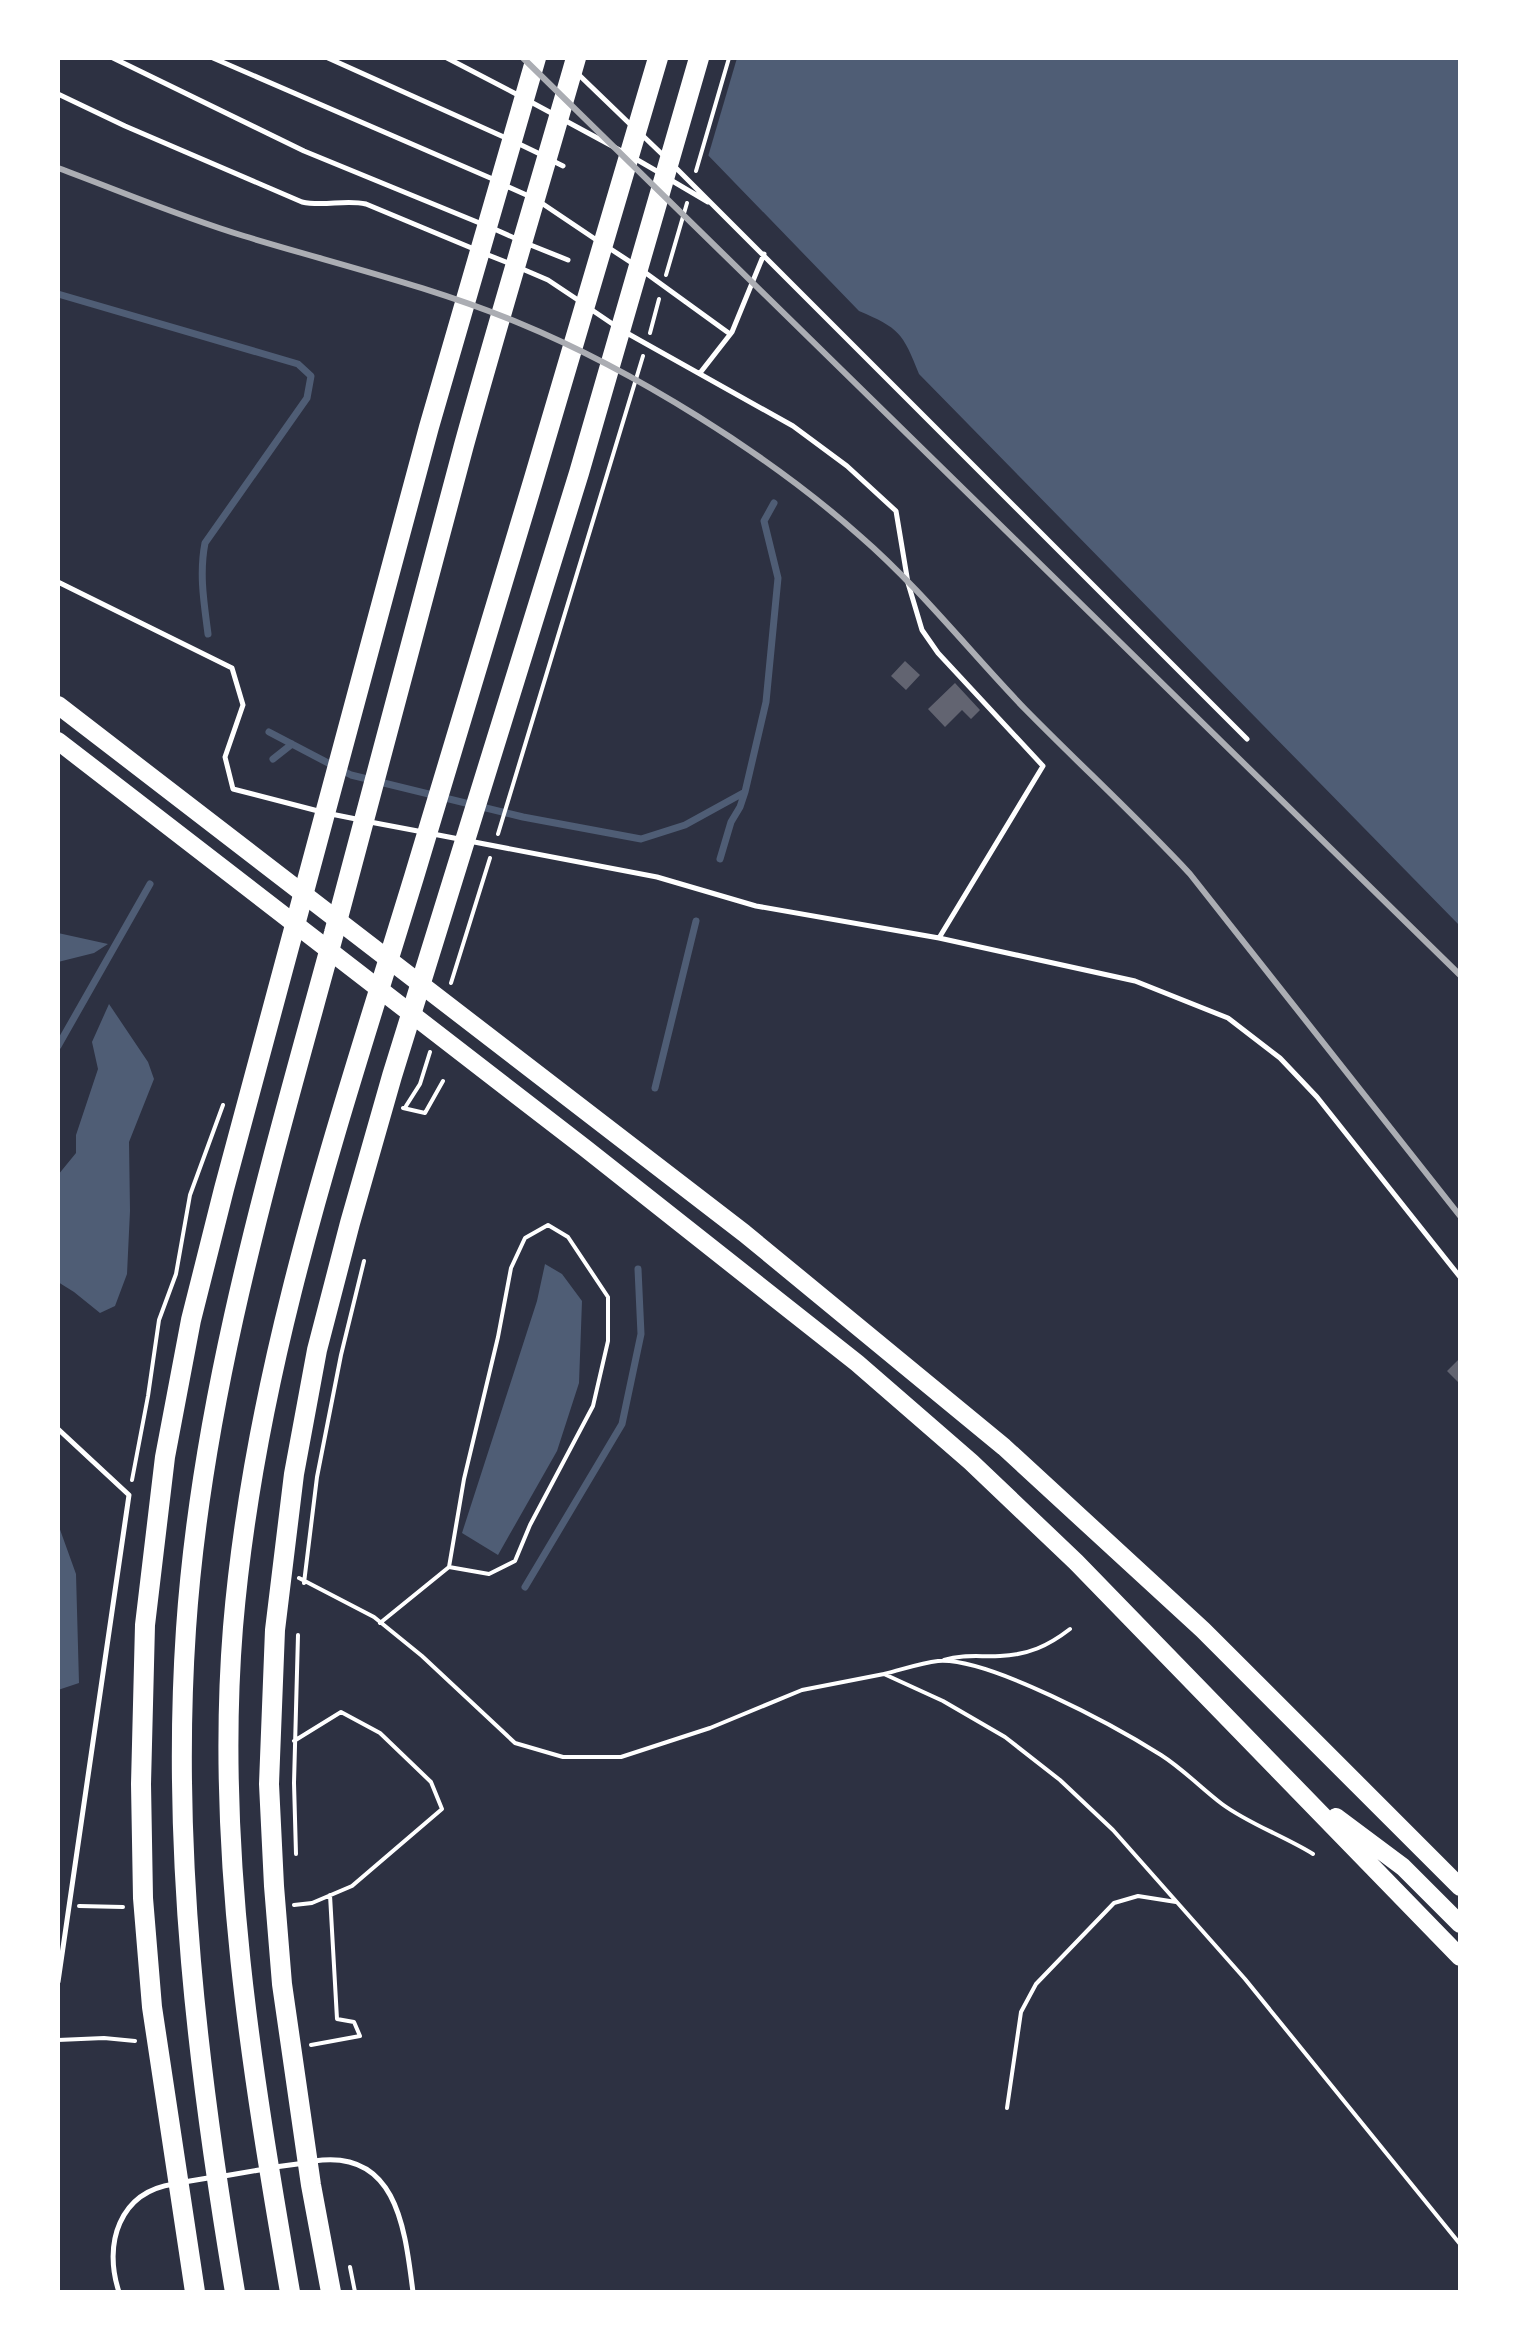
<svg xmlns="http://www.w3.org/2000/svg" width="1518" height="2350" font-family="'Roboto Condensed',sans-serif">
<rect width="100%" height="100%" fill="#2d3142"/>
<!-- water -->
<path fill="#4f5d75" d="M614,58H1460V926L919,374C903,333 899,328 859,311Z
M58,933L108,944L94,953L58,962Z
M109,1004L148,1062L154,1079L129,1142L130,1211L127,1274L115,1306L100,1313L74,1292L58,1282V1175L76,1153V1135L98,1069L92,1042Z
M545,1264L562,1274L582,1301L579,1383L557,1451L498,1555L462,1533L537,1301Z
M58,1524L76,1574L79,1683L58,1690Z"/>
<!-- pier -->
<path fill="#2d3142" d="M610,58H737L707,160L611,61Z"/>
<g fill="none" stroke-linecap="round" stroke-linejoin="round">
<!-- stream -->
<path stroke="#4f5d75" stroke-width="7" d="M58,294L298,364L311,376L307,398L205,543C199,574 204,603 208,634
M269,732L351,775L523,817L641,839L685,825L745,792L766,702L778,578L764,521L774,503
M273,759L292,744
M720,859L731,822L740,807L745,792
M58,1046L150,884
M655,1088L696,921
M525,1587L622,1424L641,1334L638,1269"/>
</g>
<!-- building -->
<path fill="#626471" d="M905,661L920,675L906,690L891,676Z
M955,683L980,710L971,719L962,710L945,727L928,709Z
M1460,1358V1384L1447,1371Z"/>
<g fill="none" stroke-linecap="round" stroke-linejoin="round">
<!-- path -->
<path stroke="#fff" stroke-width="4" d="M696,171L729,58
M666,275L687,203
M650,333L659,299
M498,834L643,356
M451,983L490,858
M406,1106L420,1084L430,1052
M403,1108L425,1113L443,1081
M132,1480L148,1396L159,1320L176,1274L190,1195L223,1105
M299,1578L374,1617L422,1656L515,1743L563,1757H621L710,1728L802,1690L884,1674L943,1701L1005,1737L1060,1780L1113,1830L1245,1979L1460,2244
M304,1583L317,1477L341,1355L364,1261
M380,1623L449,1567L464,1479L498,1337L511,1268L525,1238L548,1225L568,1237L608,1297V1341L593,1406L530,1525L515,1561L489,1574L449,1567
M944,1660C963,1654 980,1657 1000,1656C1028,1655 1048,1646 1070,1629
M884,1674C901,1670 920,1663 938,1661C988,1657 1115,1726 1161,1755C1183,1769 1201,1788 1222,1804C1249,1824 1284,1836 1313,1854
M296,1854L294,1783L298,1635
M294,1905L312,1903L352,1886L442,1809L431,1782L380,1733L341,1712L294,1741
M79,1906L123,1907
M58,2040L104,2038L135,2041
M311,2045L360,2036L354,2022L337,2019L330,1895
M1007,2108L1021,2012L1036,1984L1114,1903L1138,1896L1176,1902
M350,2267L355,2292"/>
<!-- service -->
<path stroke="#fff" stroke-width="5" d="M113,58L304,151L482,224
M213,58L495,180
M328,58L506,138
M447,58L520,96
M577,73L633,127
M58,94L125,126L302,202C324,207 345,199 366,204L474,249
M529,101L555,115
M564,120L625,153
M641,134L665,157
M515,142L542,155
M634,158L660,173
M551,160L563,166
M672,164L1247,739
M669,179L708,202
M504,185L531,197
M540,202L598,241
M492,228L519,240
M528,244L568,260
M606,246L635,265
M483,253L511,264
M520,268L548,280L581,302
M643,271L730,334
M589,308L617,327
M625,332L793,426L847,466L896,511L908,583L922,630L938,653L1043,766L939,938
M700,373L732,332L764,254
M58,582L232,668L243,705L225,757L233,789L322,812
M331,814L361,820
M370,822L423,832
M433,834L459,839
M469,841L657,877L756,906L939,938L1135,981L1228,1018L1280,1058L1317,1097L1460,1277
M58,1429L129,1495L58,1982
M314,2161C398,2148 405,2231 413,2292
M275,2167L305,2163
M224,2176L265,2169
M184,2182L214,2177
M119,2292C103,2244 119,2192 174,2184"/>
<!-- trunk -->
<path stroke="#fff" stroke-width="18" d="M58,705L744,1233L1004,1447L1203,1630L1460,1887
M58,741L585,1148L857,1363L971,1462L1076,1562L1460,1957
M1336,1817L1403,1867L1460,1924"/>
<!-- motorway -->
<path stroke="#fff" stroke-width="20" d="M195,2292L152,2007L143,1898L141,1784L145,1625L165,1457L191,1320L224,1189L429,427L536,58
M235,2292C198,2073 171,1851 186,1629C202,1392 272,1161 334,933C377,770 420,607 464,445C500,315 539,187 576,58
M290,2292C252,2072 215,1851 233,1627C255,1366 338,1125 414,877C497,604 578,332 658,58
M331,2292L311,2185L282,1984L274,1886L269,1784L275,1630L294,1474L317,1350L350,1223L392,1076L579,473L699,58"/>
<!-- rail -->
<path stroke="#abadb3" stroke-width="6" d="M523,58L1460,975
M58,168C120,191 181,217 244,236C336,264 430,286 519,323C633,370 768,454 860,536C920,588 970,652 1025,709C1080,765 1137,817 1190,874L1460,1216"/>
</g>
<!-- border -->
<rect width="1518" height="2350" fill="none" stroke="#ffffff" stroke-width="120"/>
</svg>
